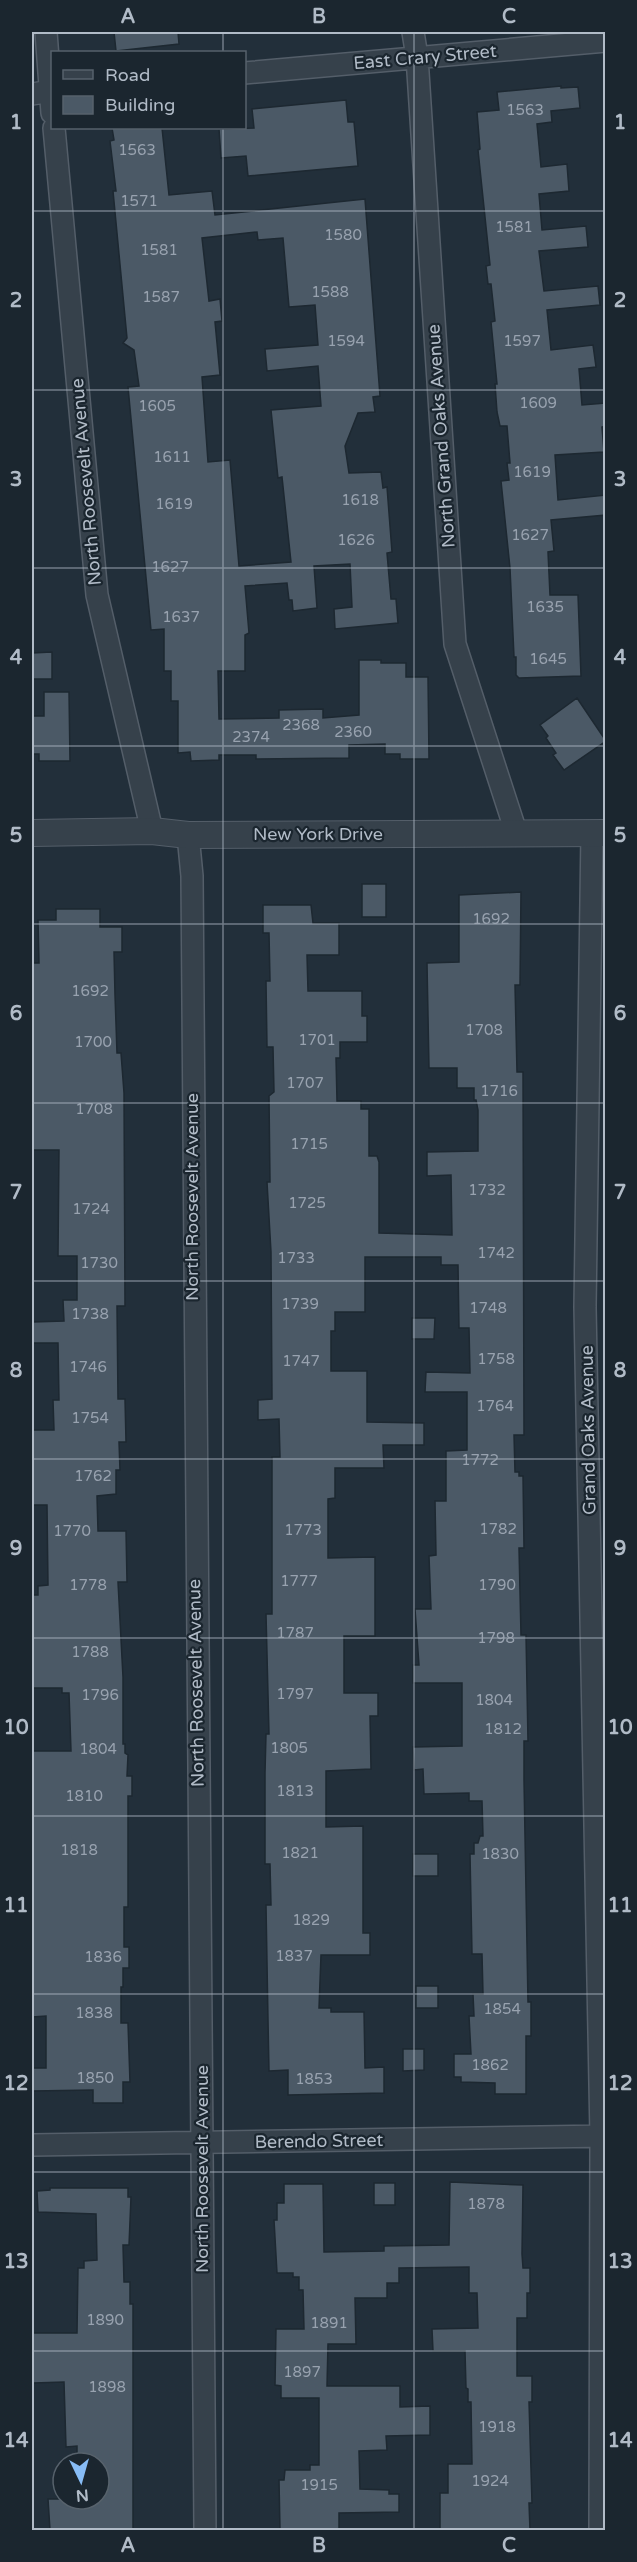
<svg xmlns="http://www.w3.org/2000/svg" width="637" height="2562" font-family="'Varela Round',sans-serif">
<rect width="100%" height="100%" fill="#222f3a"/>
<!-- building -->
<path fill="#4b5966" stroke="#1d2831" stroke-width="1.5" fill-rule="evenodd" d="M114,32H178L179,44L116,51Z
M561,86V88L578,87L580,108L551,111L552,122L537,124L541,167L567,164L569,191L539,194L542,230L586,226L588,247L539,251L544,291L598,286L600,305L547,310L551,350L593,345L596,367L579,369L582,405L606,403V426L602,427L604,452L555,455L558,500L606,495V515L551,520L554,551L548,552L550,595H578L581,676L519,678L516,675V657H514L510,568L501,481L509,480L507,463H510L507,426H500L497,412L495,384H497L491,322L495,321L491,284H488L486,266L490,265L478,150L480,149L477,112L499,110L497,92Z
M346,100L348,122H354L358,166L248,176L246,156L221,158L219,129L254,128L252,109Z
M112,128H162L169,195L212,191L215,215L365,199L380,396L373,397L375,412L358,413L345,446L349,473L381,472L383,488L387,487L392,552L387,553L391,599H396L398,623L335,629L334,609L352,607L350,564L314,566L317,608L293,611L292,600H289L287,583L245,586L249,633L245,635V671H218L219,719L279,718V710L323,709V718L359,715V660H381V663H406V677H428L429,759H400V754H385V744L349,745V758L256,759V755H219V760L191,761L190,752L178,753V701H171V671H164V629L151,630L128,387L139,386L134,350L123,343L127,338L113,191H116L110,141L114,140ZM257,232L258,240L283,238L289,307L315,305L318,345L265,349L267,371L318,366L321,406L271,410L278,478L282,477L291,562L239,566L230,460L208,462L202,377L220,375L215,322L222,321L220,299L209,301L202,238Z
M52,652V679H32V653Z
M44,692H69L70,761H39V754H32V716H44Z
M577,698L606,741L564,770L553,755L556,753L546,738L548,736L540,725Z
M362,884H386V917H362Z
M521,892L520,985H515L517,1072H523L524,1435H514L515,1472H519V1476H523L524,1548H519L521,1635H526L528,1741H524V1780L528,2002H531V2036H526V2094H495V2083L461,2082V2077H454V2054H471L469,2016H474L473,1994H483L482,1954H472L470,1854H474V1843H478L480,1836H483L482,1801H469V1793L424,1794L423,1769L414,1770L413,1747L462,1746V1683H413V1665H419L415,1609H431L429,1556L436,1555L435,1501H446V1451L467,1450V1392H425L426,1372L470,1373L469,1328H459L458,1265H441V1257H365V1312H335V1331H331V1371H367V1422L424,1423V1445H383L384,1468H335V1498L328,1499V1558L375,1557V1636H344V1693H378V1716H370L371,1769L326,1771V1827L363,1826V1933H370V1955H321L319,2008H331V2012H364L365,2068L384,2067V2093L288,2095V2070L269,2071L268,2020L266,1905H271L270,1864H265V1773L266,1734H269L266,1614H272V1457H280L279,1419L258,1420V1400L272,1399L271,1252L267,1182H270L269,1096L274,1092L273,1047H267L266,981H270L269,933H263V905H311L313,923H339V955H307L308,991H362V1016H367V1042H340V1058H336L337,1101H361V1109H369V1156H377L379,1162V1233L452,1235L451,1175L427,1176V1152L478,1151V1110L476,1100H474V1088H457V1068H429L427,963L459,962V895Z
M56,909H100V927H122V952H114L115,995L117,1053H121L124,1093L125,1306H117L118,1399H125L126,1442H119L120,1470H116V1494L97,1496L98,1531H126L127,1582H118L123,1677V1744H125V1753L128,1755L127,1776H132V1796H128V1907H124V1947H129V1968H123V1987H121V2023H128L130,2082H123V2103H93V2090L32,2091V2068H46V2016L32,2017V1751H71L69,1693H62V1688H32V1595H38V1586L48,1585L47,1505H32V1430H54L53,1400H59L58,1343H32V1322L64,1321L63,1300H77V1256H58L59,1150H32V963H39L38,920H56Z
M412,1318H435L434,1339H412Z
M413,1854H438V1876H413Z
M416,1986H438V2008H416Z
M403,2049H424V2070L403,2071Z
M450,2182L523,2185L522,2254L523,2268H530V2293H527V2318H517V2376H532V2402H529L532,2503H529L530,2530H440V2493H448V2464H472L471,2402H468V2389L466,2388L465,2351H433L432,2329L478,2328L477,2293H469V2267L399,2268V2283H387V2298H355L356,2344H328L327,2386H400V2407L430,2406V2435L386,2436L387,2450L359,2451L360,2489L389,2490V2494H399V2512L339,2513V2530H280L279,2480H284L285,2470H310V2465H319V2398H281V2386L275,2385L276,2329H304L303,2290H299V2277H293V2273H277L274,2220H277V2203H284V2184H323L324,2252L384,2251V2246L449,2245Z
M374,2183H395V2205H374Z
M50,2188H128V2197H131L129,2245H123L124,2282H130V2304H133V2530H50L48,2499H99V2462H90L89,2458L77,2459V2446L66,2447L64,2382L33,2383V2333H77L78,2268H84V2261L97,2260L96,2214L38,2212L37,2191L50,2190Z"/>
<g fill="none" stroke-linecap="round" stroke-linejoin="round">
<defs>
<path id="minor" d="M46,32L52,113
M413,32L417,57L455,644L516,832
M244,73L606,41
M32,94L52,91
M54,128L97,595L152,831
M592,833L585,1307L601,2136L600,2530
M188,835L192,876C192,1428 202,1979 205,2530
M32,2145L606,2136"/>
<path id="tertiary" d="M32,833L152,831L188,835L606,833"/>
</defs>
<!-- minor casing -->
<use href="#minor" stroke="#545e69" stroke-width="24"/>
<!-- tertiary casing -->
<use href="#tertiary" stroke="#545e69" stroke-width="28"/>
<!-- minor -->
<use href="#minor" stroke="#36414b" stroke-width="21"/>
<!-- tertiary -->
<use href="#tertiary" stroke="#36414b" stroke-width="26"/>
</g>
<!-- grid -->
<path fill="none" stroke="#b1bbc7" stroke-width="1.5" stroke-opacity="0.55" d="M223,32V52M414,32V2530M223,128V2530M32,211H606M32,390H606M32,568H606M32,746H606M32,924H606M32,1103H606M32,1281H606M32,1459H606M32,1638H606M32,1816H606M32,1994H606M32,2172H606M32,2351H606"/>
<g text-anchor="middle" stroke-width="4.5" stroke-linejoin="round" paint-order="stroke">
<!-- number labels -->
<g font-size="15" fill="#98a2af">
<text x="525" y="115">1563</text>
<text x="137" y="155">1563</text>
<text x="139" y="206">1571</text>
<text x="514" y="232">1581</text>
<text x="343" y="240">1580</text>
<text x="159" y="255">1581</text>
<text x="330" y="297">1588</text>
<text x="161" y="302">1587</text>
<text x="346" y="346">1594</text>
<text x="522" y="346">1597</text>
<text x="538" y="408">1609</text>
<text x="157" y="411">1605</text>
<text x="172" y="462">1611</text>
<text x="532" y="477">1619</text>
<text x="360" y="505">1618</text>
<text x="174" y="509">1619</text>
<text x="530" y="540">1627</text>
<text x="356" y="545">1626</text>
<text x="170" y="572">1627</text>
<text x="545" y="612">1635</text>
<text x="181" y="622">1637</text>
<text x="548" y="664">1645</text>
<text x="301" y="730">2368</text>
<text x="353" y="737">2360</text>
<text x="251" y="742">2374</text>
<text x="491" y="924">1692</text>
<text x="90" y="996">1692</text>
<text x="484" y="1035">1708</text>
<text x="317" y="1045">1701</text>
<text x="93" y="1047">1700</text>
<text x="305" y="1088">1707</text>
<text x="499" y="1096">1716</text>
<text x="94" y="1114">1708</text>
<text x="309" y="1149">1715</text>
<text x="487" y="1195">1732</text>
<text x="307" y="1208">1725</text>
<text x="91" y="1214">1724</text>
<text x="496" y="1258">1742</text>
<text x="296" y="1263">1733</text>
<text x="99" y="1268">1730</text>
<text x="300" y="1309">1739</text>
<text x="488" y="1313">1748</text>
<text x="90" y="1319">1738</text>
<text x="496" y="1364">1758</text>
<text x="301" y="1366">1747</text>
<text x="88" y="1372">1746</text>
<text x="495" y="1411">1764</text>
<text x="90" y="1423">1754</text>
<text x="480" y="1465">1772</text>
<text x="93" y="1481">1762</text>
<text x="498" y="1534">1782</text>
<text x="303" y="1535">1773</text>
<text x="72" y="1536">1770</text>
<text x="299" y="1586">1777</text>
<text x="88" y="1590">1778</text>
<text x="497" y="1590">1790</text>
<text x="295" y="1638">1787</text>
<text x="496" y="1643">1798</text>
<text x="90" y="1657">1788</text>
<text x="295" y="1699">1797</text>
<text x="100" y="1700">1796</text>
<text x="494" y="1705">1804</text>
<text x="503" y="1734">1812</text>
<text x="289" y="1753">1805</text>
<text x="98" y="1754">1804</text>
<text x="295" y="1796">1813</text>
<text x="84" y="1801">1810</text>
<text x="79" y="1855">1818</text>
<text x="300" y="1858">1821</text>
<text x="500" y="1859">1830</text>
<text x="311" y="1925">1829</text>
<text x="294" y="1961">1837</text>
<text x="103" y="1962">1836</text>
<text x="502" y="2014">1854</text>
<text x="94" y="2018">1838</text>
<text x="490" y="2070">1862</text>
<text x="95" y="2083">1850</text>
<text x="314" y="2084">1853</text>
<text x="486" y="2209">1878</text>
<text x="105" y="2325">1890</text>
<text x="329" y="2328">1891</text>
<text x="302" y="2377">1897</text>
<text x="107" y="2392">1898</text>
<text x="497" y="2432">1918</text>
<text x="490" y="2486">1924</text>
<text x="319" y="2490">1915</text>
</g>
<!-- street labels -->
<g font-size="18" fill="#b1bbc7" stroke="#1b262f">
<text transform="translate(425 57) rotate(-5)" y="6">East Crary Street</text>
<text transform="translate(441 436) rotate(-94)" y="6">North Grand Oaks Avenue</text>
<text transform="translate(86 482) rotate(-95)" y="6">North Roosevelt Avenue</text>
<text x="318" y="840">New York Drive</text>
<text transform="translate(192 1197) rotate(-90)" y="6">North Roosevelt Avenue</text>
<text transform="translate(588 1430) rotate(-91)" y="6">Grand Oaks Avenue</text>
<text transform="translate(196 1683) rotate(-91)" y="6">North Roosevelt Avenue</text>
<text transform="translate(319 2141) rotate(-1)" y="6">Berendo Street</text>
<text transform="translate(202 2169) rotate(-90)" y="6">North Roosevelt Avenue</text>
</g>
</g>
<!-- border -->
<rect width="637" height="2562" fill="none" stroke="#1b262f" stroke-width="66"/>
<!-- legend -->
<rect x="51" y="51" width="195" height="78" fill="#1b262f" stroke="#57626c" stroke-width="1.5"/>
<rect x="63" y="70" width="30" height="9" fill="#36414b" stroke="#57626c" stroke-width="1.5"/>
<text x="105" y="81" font-size="18" fill="#b1bbc7">Road</text>
<rect x="63" y="96" width="30" height="18" fill="#4b5966" stroke="#57626c" stroke-width="1.5"/>
<text x="105" y="111" font-size="18" fill="#b1bbc7">Building</text>
<!-- north arrow -->
<g transform="translate(81 2481) rotate(175)"><circle r="28" fill="#1b262f" stroke="#57626c" stroke-width="1.5"/>
<path d="M0-4.5L10 22L0 15L-10 22Z" fill="#87bcf6"/>
<text y="-9" font-size="16" font-weight="bold" text-anchor="middle" fill="#b1bbc7">N</text>
</g>
<rect x="33" y="33" width="571" height="2496" fill="none" stroke="#b1bbc7" stroke-width="2"/>
<g font-size="20" text-anchor="middle" font-weight="bold" fill="#b1bbc7">
<text x="128" y="23">A</text>
<text x="319" y="23">B</text>
<text x="509" y="23">C</text>
<text x="16" y="129">1</text>
<text x="620" y="129">1</text>
<text x="16" y="307">2</text>
<text x="620" y="307">2</text>
<text x="16" y="486">3</text>
<text x="620" y="486">3</text>
<text x="16" y="664">4</text>
<text x="620" y="664">4</text>
<text x="16" y="842">5</text>
<text x="620" y="842">5</text>
<text x="16" y="1020">6</text>
<text x="620" y="1020">6</text>
<text x="16" y="1199">7</text>
<text x="620" y="1199">7</text>
<text x="16" y="1377">8</text>
<text x="620" y="1377">8</text>
<text x="16" y="1555">9</text>
<text x="620" y="1555">9</text>
<text x="16" y="1734">10</text>
<text x="620" y="1734">10</text>
<text x="16" y="1912">11</text>
<text x="620" y="1912">11</text>
<text x="16" y="2090">12</text>
<text x="620" y="2090">12</text>
<text x="16" y="2268">13</text>
<text x="620" y="2268">13</text>
<text x="16" y="2447">14</text>
<text x="620" y="2447">14</text>
<text x="128" y="2552">A</text>
<text x="319" y="2552">B</text>
<text x="509" y="2552">C</text>
</g>
</svg>
